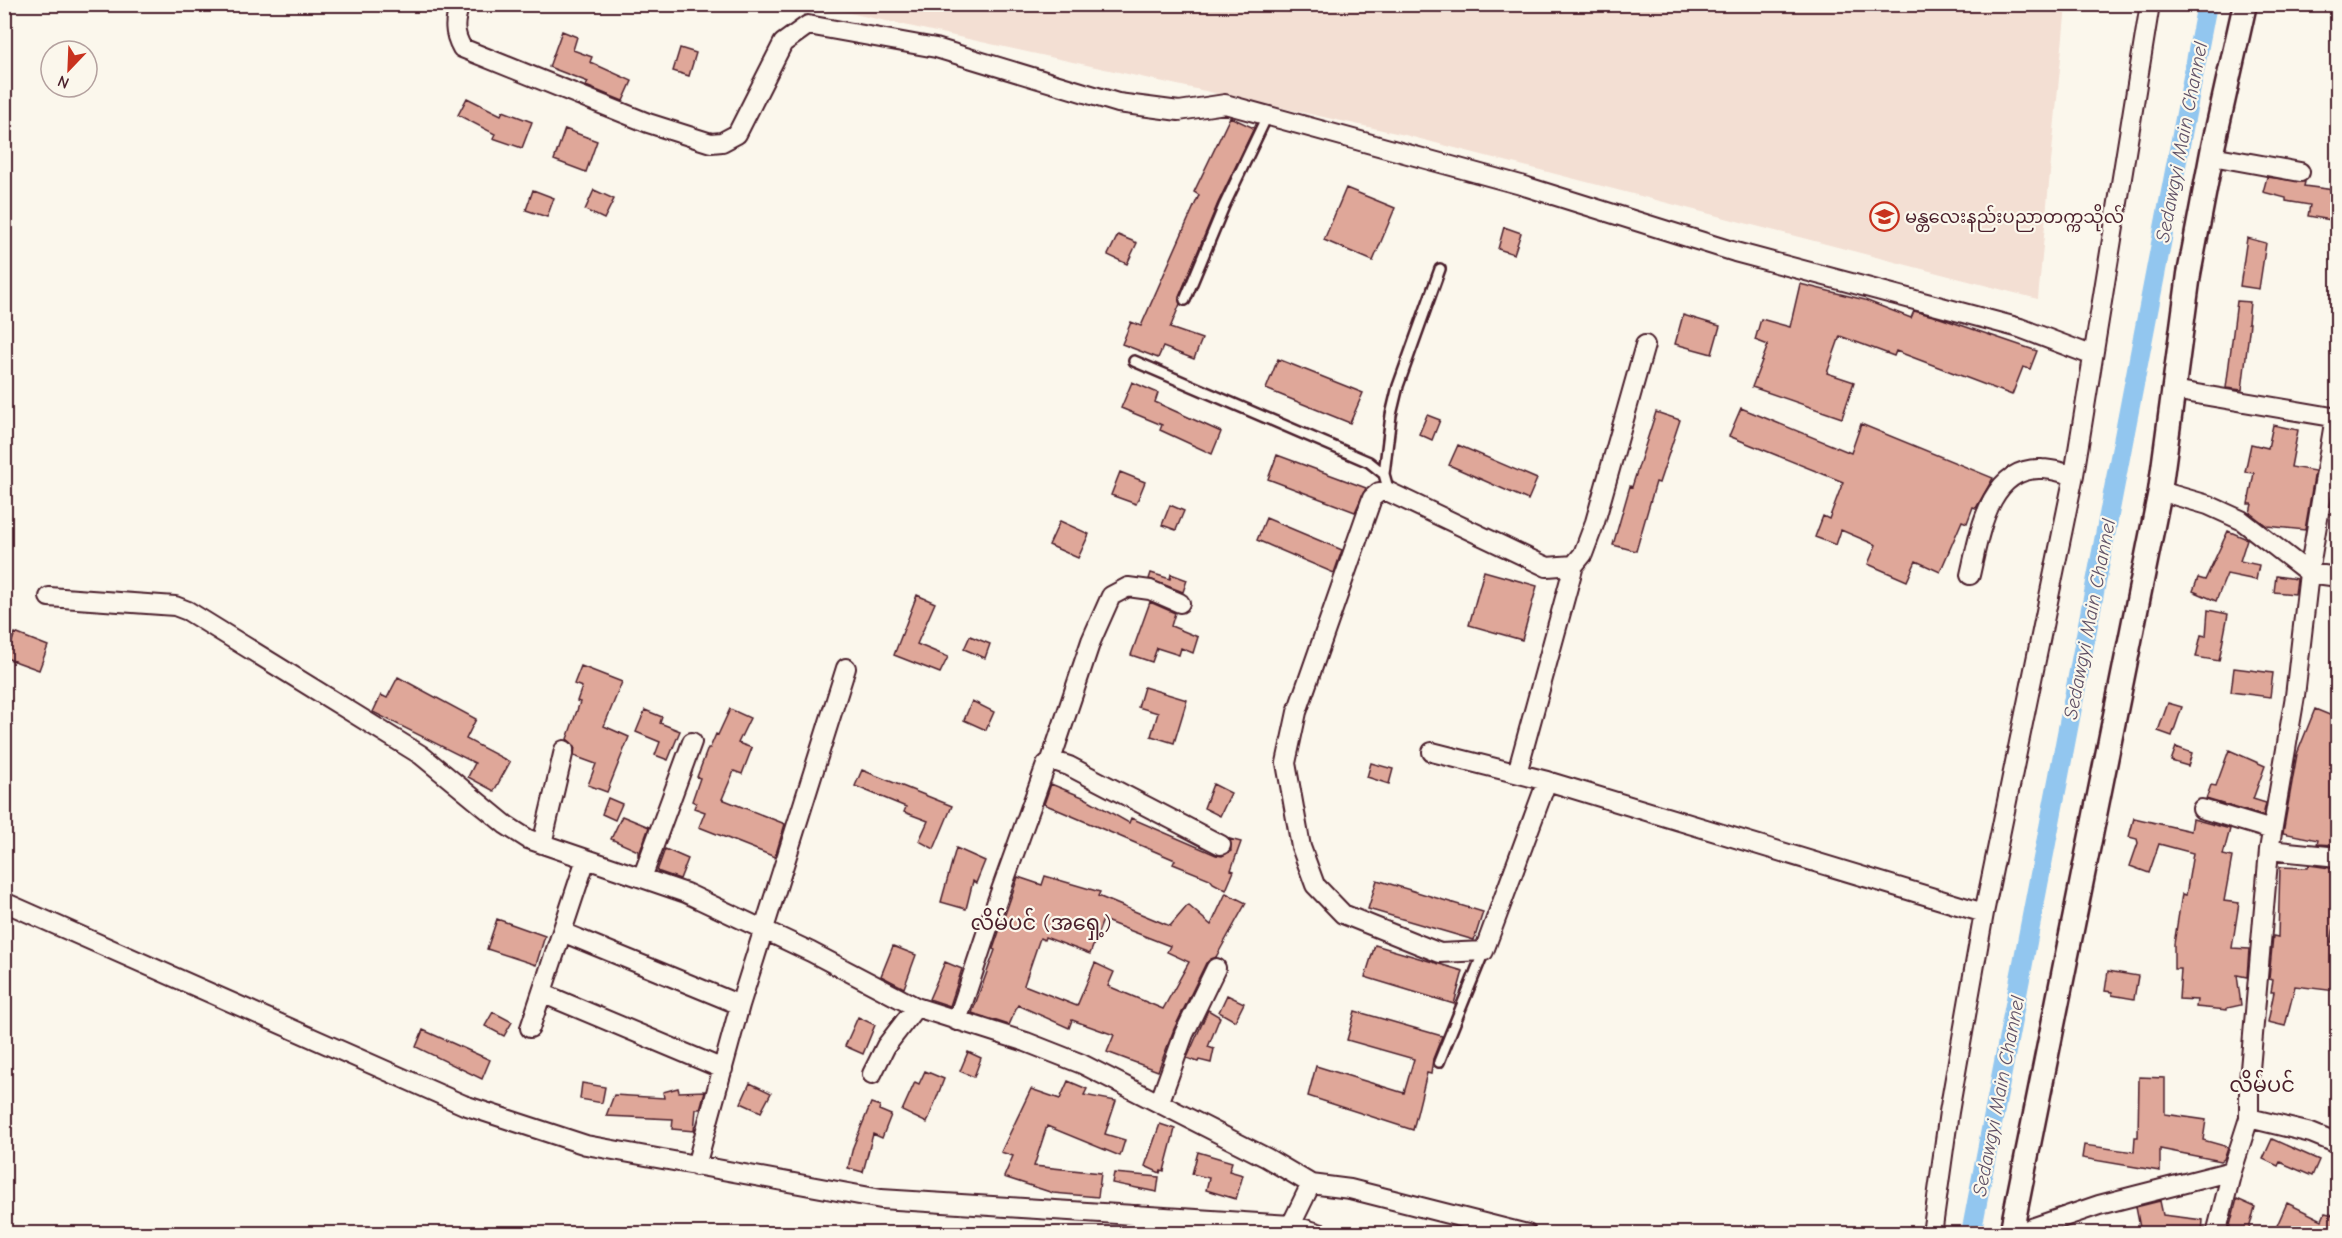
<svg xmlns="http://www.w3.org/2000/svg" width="2342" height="1238" font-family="'Comic Neue','Noto Sans Myanmar',sans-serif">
<rect width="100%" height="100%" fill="#fbf7ec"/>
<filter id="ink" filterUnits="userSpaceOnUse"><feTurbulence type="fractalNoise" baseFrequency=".0167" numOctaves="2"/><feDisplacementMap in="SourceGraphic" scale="12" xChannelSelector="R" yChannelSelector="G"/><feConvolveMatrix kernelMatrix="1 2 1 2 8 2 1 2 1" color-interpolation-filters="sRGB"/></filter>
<g filter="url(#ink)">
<!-- built -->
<path fill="#f3dfd3" d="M813,5H2066L2038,299L1405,135Z"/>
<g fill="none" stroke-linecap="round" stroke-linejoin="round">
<!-- canal -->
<path stroke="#92c6ef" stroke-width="20" d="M1971,1234L2207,4"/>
</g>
<!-- building -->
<path fill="#dfa799" stroke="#4a1f2b" stroke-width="1.5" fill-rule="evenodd" d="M562,31L577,37L573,50L592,57L590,62L632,81L623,101L586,86L588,82L549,67Z
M680,48L696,53L689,76L673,71Z
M467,98L501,115L503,111L532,122L522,148L493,138L495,134L458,115Z
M1230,117L1254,128L1218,203L1179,297L1180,304L1170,328L1202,339L1194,359L1163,347L1158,358L1122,344L1131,322L1141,326L1199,195L1194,192Z
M565,129L597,141L586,172L554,160Z
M2267,177L2305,182L2304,186L2334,190L2333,202L2337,203V221L2308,216L2310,205L2286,201V198L2263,192Z
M1346,188L1395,208L1373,261L1324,240Z
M533,190L554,198L547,217L526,210Z
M594,190L614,199L604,219L585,210Z
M1504,227L1521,233L1514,254L1498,249Z
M1118,235L1137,243L1127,264L1108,255Z
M2247,238L2266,243L2259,289L2240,286Z
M1800,284L1865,300L1911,318L1914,311L1937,317L2037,351L2030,369L2023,367L2012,395L1896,351L1894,356L1840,336L1827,373L1854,382L1842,418L1752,387L1768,345L1755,340L1761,319L1790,327Z
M2237,301L2250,302L2248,323H2250L2242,390L2226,388Z
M1683,315L1720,326L1712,354L1675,344Z
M1278,359L1363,393L1350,423L1266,389Z
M1132,382L1158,393L1155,402L1221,432L1212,454L1160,430L1162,425L1121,408Z
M1741,408L1851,453L1861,424L1993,478L1976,508L1973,507L1967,523L1962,521L1940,572L1916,561L1907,581L1868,564L1876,545L1841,530L1836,545L1815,537L1823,516L1829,519L1843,482L1729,436Z
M1656,412L1680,420L1659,483L1656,482L1636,551L1613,545L1630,486L1632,487Z
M1427,415L1440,420L1432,440L1419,434Z
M2273,425L2298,430L2291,467L2315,471L2305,530L2267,526L2250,513L2252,504H2248L2254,473L2245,472L2251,444L2268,448Z
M1458,445L1537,479L1528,500L1449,465Z
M1277,455L1366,488L1355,512L1268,479Z
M1120,472L1145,482L1136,504L1111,495Z
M1170,505L1184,511L1176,530L1162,525Z
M1266,518L1342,550L1334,573L1257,540Z
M1060,521L1089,534L1078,558L1049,545Z
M2228,531L2247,539L2240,561L2259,565L2256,580L2227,574L2216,601L2193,591L2198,578L2205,580Z
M1484,571L1537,586L1522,640L1469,625Z
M1151,573L1170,579L1171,574L1187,580L1183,592L1149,579Z
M2276,576L2297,579L2295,594L2274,592Z
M917,595L935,603L917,644L948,657L940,673L894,655Z
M1150,602L1175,613L1171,626L1198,637L1193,653L1181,648L1179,655L1157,648L1152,662L1131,655Z
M2208,610L2228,614L2219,661L2196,657L2201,635L2206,636Z
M15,633L48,646L39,670L6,658Z
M970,636L990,644L985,658L964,649Z
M581,666L622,682L604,726L629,737L607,792L588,785L596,764L574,756L575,746L567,739L580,702L577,701L582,687L574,684Z
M2234,668L2273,673L2270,697L2231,692Z
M398,677L476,719L466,739L510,762L494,791L468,777L475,763L373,712L381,695L387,698Z
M1144,687L1187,700L1174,743L1151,736L1158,713L1138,707Z
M972,701L994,712L986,730L964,720Z
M2168,703L2182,707L2172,736L2158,731Z
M730,709L750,718L738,743L752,748L742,774L734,771L722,799L785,824L775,857L699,827L705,812L694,808L696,803L692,801L700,778L697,777L708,748H710L716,734L718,735Z
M2315,709L2337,718V837L2334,845L2317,844L2318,840L2283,833L2297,754Z
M645,710L662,717L660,723L680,731L668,760L655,755L660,742L636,732Z
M2176,747L2192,753L2188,766L2171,761Z
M2229,750L2265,766L2253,799L2266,803L2263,816L2206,799L2211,785L2216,786Z
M1371,763L1393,769L1389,784L1367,777Z
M862,770L952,806L934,849L919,841L928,821L904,812L906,807L855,786Z
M1051,784L1085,798L1129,823L1131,818L1216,855L1222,856L1231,851L1230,839L1241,842L1231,870L1234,871L1226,890L1213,883L1210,879L1173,864L1175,860L1044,804Z
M1213,784L1231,793L1220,816L1204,808Z
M608,798L622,804L615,820L602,814Z
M622,816L649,827L638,857V851L611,839Z
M2134,818L2191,831L2193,819L2230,829L2223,855L2232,857L2224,901L2239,903L2232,948L2249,949L2247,977L2237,975L2241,1005L2227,1008V1010L2196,1007L2197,1000L2179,999L2181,969H2174V944L2182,894L2186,895L2193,853L2159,844L2149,873L2130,866L2138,843L2137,839L2129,837Z
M956,848L985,861L976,883L973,881L966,909L941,902Z
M665,849L688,859L680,879L657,871Z
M2309,865L2337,869V912L2331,942H2337L2336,991L2295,986L2285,1026L2268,1022L2274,992H2271L2273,980L2269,979L2273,936L2278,937L2280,867L2308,868Z
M1045,876L1100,892L1098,896L1170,926L1188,905L1211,925L1226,893L1246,903L1216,957L1206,963L1174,1029L1158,1071L1107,1052L1114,1035L1072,1020L1069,1028L1018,1005L1009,1025L972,1013L995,950L993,949L1018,877L1042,885ZM1103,920L1170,946L1167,952L1189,962L1163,1009L1108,986L1114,972L1095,963L1077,1006L1024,985L1040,938L1044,940L1045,937L1090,954Z
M1377,880L1483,912L1474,940L1368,909Z
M497,919L545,936L536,965L487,949Z
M1375,945L1463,971L1454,1004L1365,977Z
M893,946L916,955L904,988L881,976Z
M945,962L962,969L950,1006L929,999Z
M2108,971L2138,976L2134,999L2112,995V992L2105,991Z
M1227,995L1244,1003L1235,1021L1219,1012Z
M1208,1010L1220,1017L1208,1047L1214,1049L1211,1063L1199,1060L1198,1062L1187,1058Z
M1355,1011L1442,1036L1433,1059L1431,1074L1427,1073L1413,1130L1308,1096L1316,1066L1404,1093L1414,1059L1347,1040Z
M493,1012L512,1022L504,1036L485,1026Z
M858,1017L875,1025L863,1054L845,1046Z
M423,1030L490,1060L482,1079L416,1047Z
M968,1052L981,1058L974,1077L960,1071Z
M925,1071L944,1079L927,1123L902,1111L915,1082L919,1084Z
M2139,1077L2165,1078V1114L2206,1120L2203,1140L2228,1147L2224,1159L2221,1161L2160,1149V1171L2082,1158L2084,1145L2134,1152L2135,1137H2138Z
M1068,1081L1087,1089L1084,1095L1116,1101L1105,1134L1125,1140L1120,1156L1047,1126L1034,1166L1101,1173L1098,1197L1053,1193L1004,1177L1013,1156L1001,1152L1031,1089L1060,1099Z
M582,1083L605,1087L602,1103L580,1099Z
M750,1083L771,1093L761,1112L741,1103Z
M678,1088L679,1092L705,1091L700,1109H696L694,1131L672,1129L673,1119L606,1116L614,1095L664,1098L663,1092Z
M871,1103L880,1106L879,1110L891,1115L882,1138L873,1134L863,1172L848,1168L853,1147Z
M1160,1124L1175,1129L1164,1171L1161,1170L1160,1173L1145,1166Z
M2272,1139L2319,1160L2312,1176L2280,1162L2278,1166L2263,1159Z
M1198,1152L1232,1162L1229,1171L1243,1175L1236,1199L1206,1190L1209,1178L1192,1174Z
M1114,1173L1159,1177L1157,1192L1112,1183Z
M2237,1199L2255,1207L2248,1233H2228Z
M2160,1201L2163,1215L2203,1220L2202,1233H2141L2136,1207Z
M2287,1203L2322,1220L2325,1213L2337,1216V1233H2283L2275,1230Z"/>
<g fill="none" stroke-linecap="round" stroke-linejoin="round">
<defs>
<path id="service" d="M1185,300L1224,206L1267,116
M1134,361L1369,462L1384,474L1389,492
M1384,474L1391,415L1398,386L1440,269
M1439,1062L1484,951"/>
<path id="minor" d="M460,4C454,22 453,32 462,48L648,123L711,143L722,142L737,134L783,43L808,25L936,48L1118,103L1179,111L1225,104L1521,185L1735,252L2020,328L2091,355
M2212,156L2300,172
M2173,390L2338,418
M2160,491L2208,505L2241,520L2309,573L2338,577
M1970,575C1979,537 1988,466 2042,469C2052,469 2063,473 2074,475
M49,597L175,606L188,611L421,755L506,825L528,839L686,893L811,952L916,1007L1026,1042L1082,1064L1267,1158L1311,1184
M1432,752L1547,781L1984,913
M1051,760L1091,641L1111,596L1128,587L1150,590L1180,603
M1517,773L1574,565
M1547,781L1484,951L1440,953L1343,914L1315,885L1301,847L1286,763L1297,712L1372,498L1379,492H1389L1547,567L1574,565L1583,554L1595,522L1645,345
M2202,809L2272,830
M542,844L564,750
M2269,850L2338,857
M642,878L692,742
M4,902L464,1105L586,1145L881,1199L1291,1225L1311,1184L1350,1189L1527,1234
M562,932L740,1005
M544,994L723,1069
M957,1021L996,904L1046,765L1051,760L1069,766L1221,845
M530,1028L586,859
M872,1074L886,1046L916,1007
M1160,1101L1184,1034L1216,968
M2249,1118L2311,1133L2338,1144
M696,1166L740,1005L846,668
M1291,1225L1322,1234
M1131,1234L1138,1215
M1932,1234L1949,1112L1984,913L2074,475L2150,4
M2014,1234L2099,1205L2232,1171
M2216,1234L2232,1171L2249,1118V1081L2269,850L2295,696L2309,573L2335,417"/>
<path id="tertiary" d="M2011,1234L2160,491L2189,274L2213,147L2245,4"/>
</defs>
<!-- service casing -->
<use href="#service" stroke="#4a1f2b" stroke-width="14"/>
<!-- minor casing -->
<use href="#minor" stroke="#4a1f2b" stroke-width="22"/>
<!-- tertiary casing -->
<use href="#tertiary" stroke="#4a1f2b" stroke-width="27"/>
<!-- service -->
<use href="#service" stroke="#fbf7ec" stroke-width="9"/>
<!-- minor -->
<use href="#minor" stroke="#fbf7ec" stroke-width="18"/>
<!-- tertiary -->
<use href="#tertiary" stroke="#fbf7ec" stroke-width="22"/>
</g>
</g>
<!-- icons -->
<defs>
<symbol id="university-ring" viewBox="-11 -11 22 22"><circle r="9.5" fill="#fbf7ec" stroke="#c8321e" stroke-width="1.5"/><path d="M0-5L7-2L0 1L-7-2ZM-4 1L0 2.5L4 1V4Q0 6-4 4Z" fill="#c8321e"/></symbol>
</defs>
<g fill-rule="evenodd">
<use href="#university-ring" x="1868" y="200" width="33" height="33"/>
</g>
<g text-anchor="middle" stroke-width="4.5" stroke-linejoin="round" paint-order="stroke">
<!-- poi labels -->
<g font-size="18" fill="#4a1f2b" stroke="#fbf7ec" text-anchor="start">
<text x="1905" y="223">မန္တလေးနည်းပညာတက္ကသိုလ်</text>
</g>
<!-- water labels -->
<g font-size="20" font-style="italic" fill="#605166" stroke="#fbf7ec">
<text transform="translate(2181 142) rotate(-79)" y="7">Sedawgyi Main Channel</text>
<text transform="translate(2089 619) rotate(-79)" y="7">Sedawgyi Main Channel</text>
<text transform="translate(1998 1096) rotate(-79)" y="7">Sedawgyi Main Channel</text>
</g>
<!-- quarter labels -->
<g font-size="21" fill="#4a1f2b" stroke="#fbf7ec">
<text x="1041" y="930">လိမ်ပင် (အရှေ့)</text>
<text x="2262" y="1092">လိမ်ပင်</text>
</g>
</g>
<!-- margin -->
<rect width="2342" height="1238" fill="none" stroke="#fbf7ec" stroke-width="24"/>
<rect x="12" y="12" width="2318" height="1214" fill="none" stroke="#4a1f2b" stroke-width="2" filter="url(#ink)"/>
<!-- north arrow -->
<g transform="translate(69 69) rotate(203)"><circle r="28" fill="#fbf7ec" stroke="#b4a19f" stroke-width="1.5"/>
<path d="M0-4.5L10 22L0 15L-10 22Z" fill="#c8321e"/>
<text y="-9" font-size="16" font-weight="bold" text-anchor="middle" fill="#4a1f2b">N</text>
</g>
</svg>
